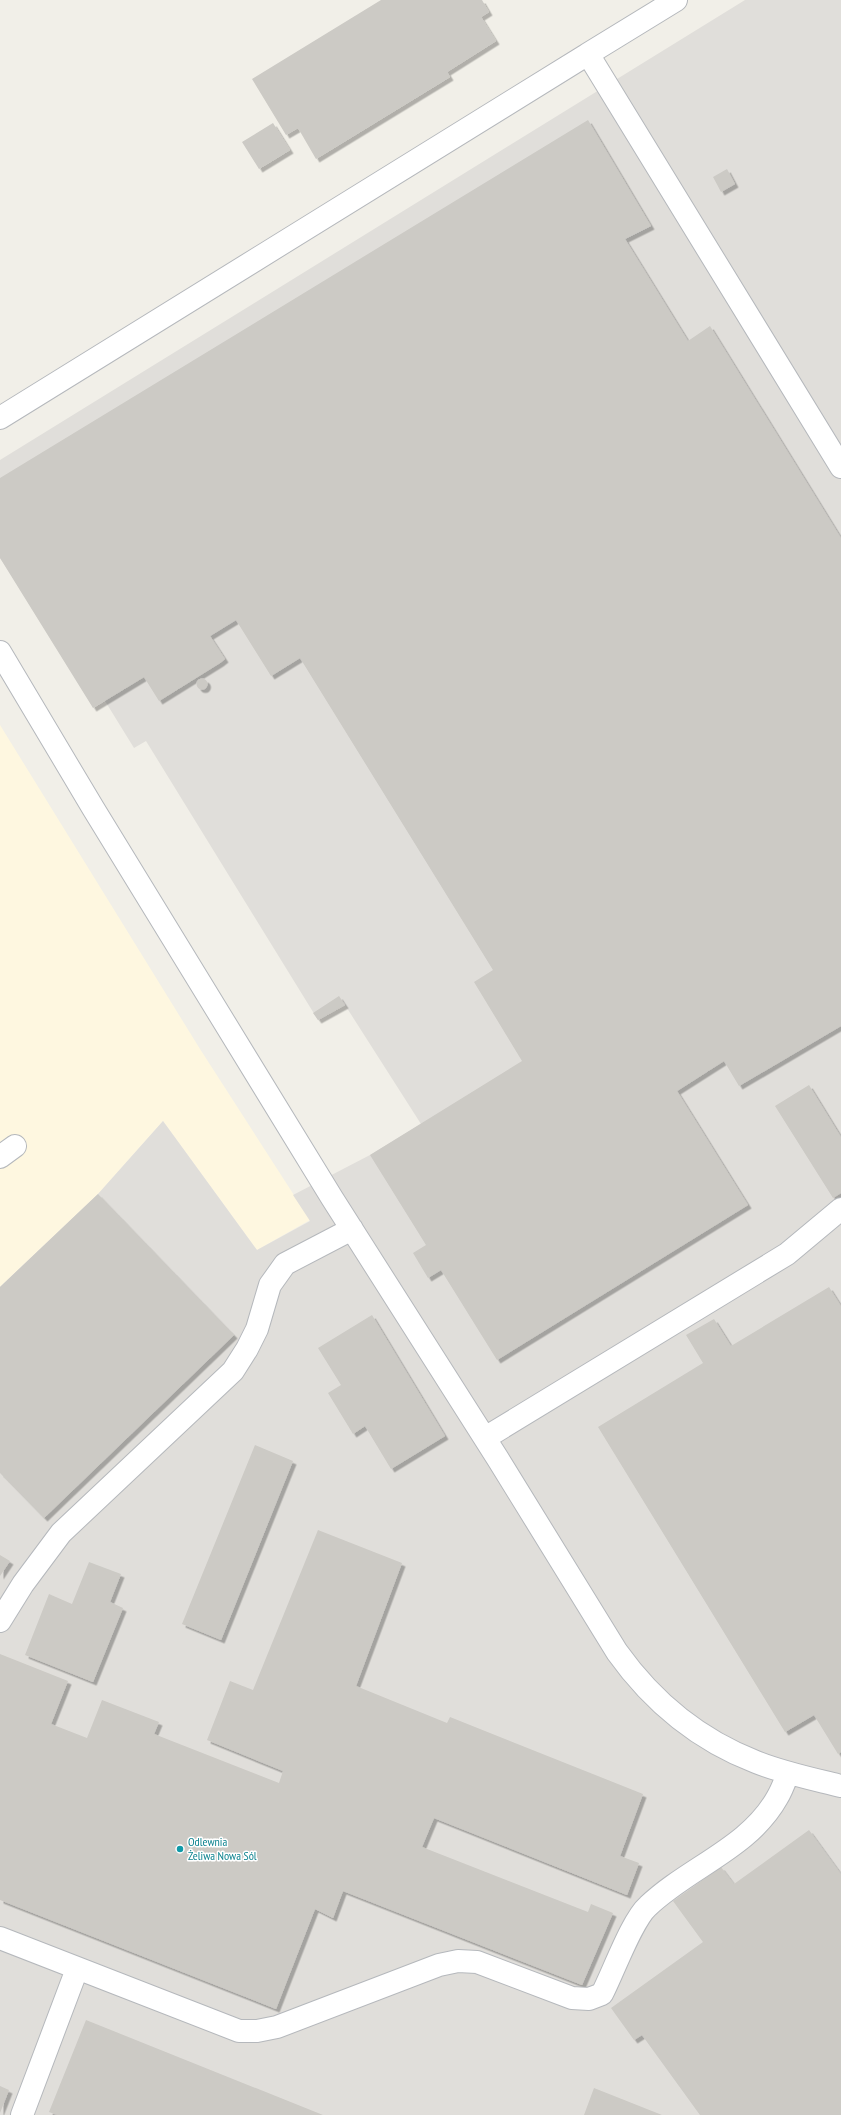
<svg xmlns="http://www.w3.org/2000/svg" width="841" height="2115" viewBox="0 0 841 2115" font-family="'PT Sans Narrow',sans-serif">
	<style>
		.commercial { fill: #fef7e0 }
		.industrial { fill: #e0deda }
		.building { fill: #cccac5; filter: url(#shadow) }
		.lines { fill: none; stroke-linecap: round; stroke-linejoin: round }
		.minor-casing { stroke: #b5b8bc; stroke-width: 24 }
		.minor { stroke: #fff; stroke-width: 22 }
		.culture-dot { fill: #0f9aa8; stroke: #fff; stroke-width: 1.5 }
		.labels { text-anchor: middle; stroke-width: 3; stroke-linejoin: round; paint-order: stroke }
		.culture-label { font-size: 12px; fill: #0d838f; stroke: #fff; text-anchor: start }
	</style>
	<defs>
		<filter id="shadow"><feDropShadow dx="3.5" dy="3.5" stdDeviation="0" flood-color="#0004"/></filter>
	</defs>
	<rect width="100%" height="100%" fill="#f1efe8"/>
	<path class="commercial" d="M0 725 200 1049 310 1220 257 1250 163 1121 98 1194 0 1287Z"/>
	<path class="industrial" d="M745 0H841V2115H0V1287L98 1194 163 1121 257 1250 310 1221 293 1195 370 1155 421 1124 345 1005 318 1020 146 741 134 748 105 701 0 558V460Z"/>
	<path class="building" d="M381 0H482L489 12 481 17 496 41 447 72 450 77 316 159 298 128 286 135 252 79Z
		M588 120 651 226 625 239 688 341 710 326 841 538V1026L739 1086 724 1061 677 1091 748 1205 497 1360 441 1270 428 1278 413 1253 426 1245 370 1155 522 1061 474 982 493 970 300 658 271 676 236 620 210 636 225 659 220 663 159 701 144 677 93 708 0 558V478Z
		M273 123 290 150 259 169 242 142Z
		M727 169 735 184 721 192 713 177Z
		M196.5 684a5.5 5.5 0 1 1 11 0a5.5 5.5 0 1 1-11 0Z
		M339 996 345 1005 318 1020 313 1013Z
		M809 1085 841 1137V1193L833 1198 775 1106Z
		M98 1194 234 1335 44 1518 0 1473V1287Z
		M829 1287 841 1306V1752L838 1754 814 1715 785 1732 598 1427 703 1363 686 1335 714 1319 731 1346Z
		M372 1315 445 1436 391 1469 365 1426 353 1434 328 1393 341 1385 318 1348Z
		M255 1445 293 1461 221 1640 182 1624Z
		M318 1530 402 1563 356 1686 447 1723 450 1717 643 1794 620 1856 639 1863 627 1895 434 1818 422 1847 588 1912 591 1904 613 1913 582 1985 343 1891 333 1918 315 1909 276 2009 0 1900V1654L68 1681 51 1724 87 1738 102 1700 159 1722 154 1734 279 1783 283 1771 207 1740 230 1681 253 1690Z
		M0 1555 10 1561 0 1576Z
		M89 1562 121 1574 110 1602 123 1608 93 1682 25 1655 49 1594 72 1604Z
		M809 1830 841 1874V2115H700L642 2035 634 2040 611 2008 703 1942 673 1901 721 1867 734 1884Z
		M86 2020 323 2115H57L49 2112Z
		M0 2086 9 2090 0 2113Z
		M594 2088 662 2115H584Z"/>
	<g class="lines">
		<defs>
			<path id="minor" d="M588 54 676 0
				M0 418 588 54 841 467
				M0 652 93 808 332 1198 498 1459 617 1652C652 1701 699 1740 756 1762 783 1773 813 1779 841 1786
				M0 1157 15 1146
				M485 1438 787 1254 841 1209
				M0 1621 23 1584 61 1533 233 1371 247 1349 257 1329 270 1285 285 1264 352 1229
				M0 1938 239 2031H257L277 2027 439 1965 458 1961 477 1962 572 1998 589 1999 602 1994C613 1973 632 1920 648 1906 689 1867 749 1848 777 1798 782 1790 785 1781 788 1773
				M22 2115 77 1969"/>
		</defs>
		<use href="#minor" class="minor-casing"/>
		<use href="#minor" class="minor"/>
	</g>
	<circle class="culture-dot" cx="180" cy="1849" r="4"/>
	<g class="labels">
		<g class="culture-label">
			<text x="188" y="1846">Odlewnia<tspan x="188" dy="14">Żeliwa Nowa Sól</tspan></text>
		</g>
	</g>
</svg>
